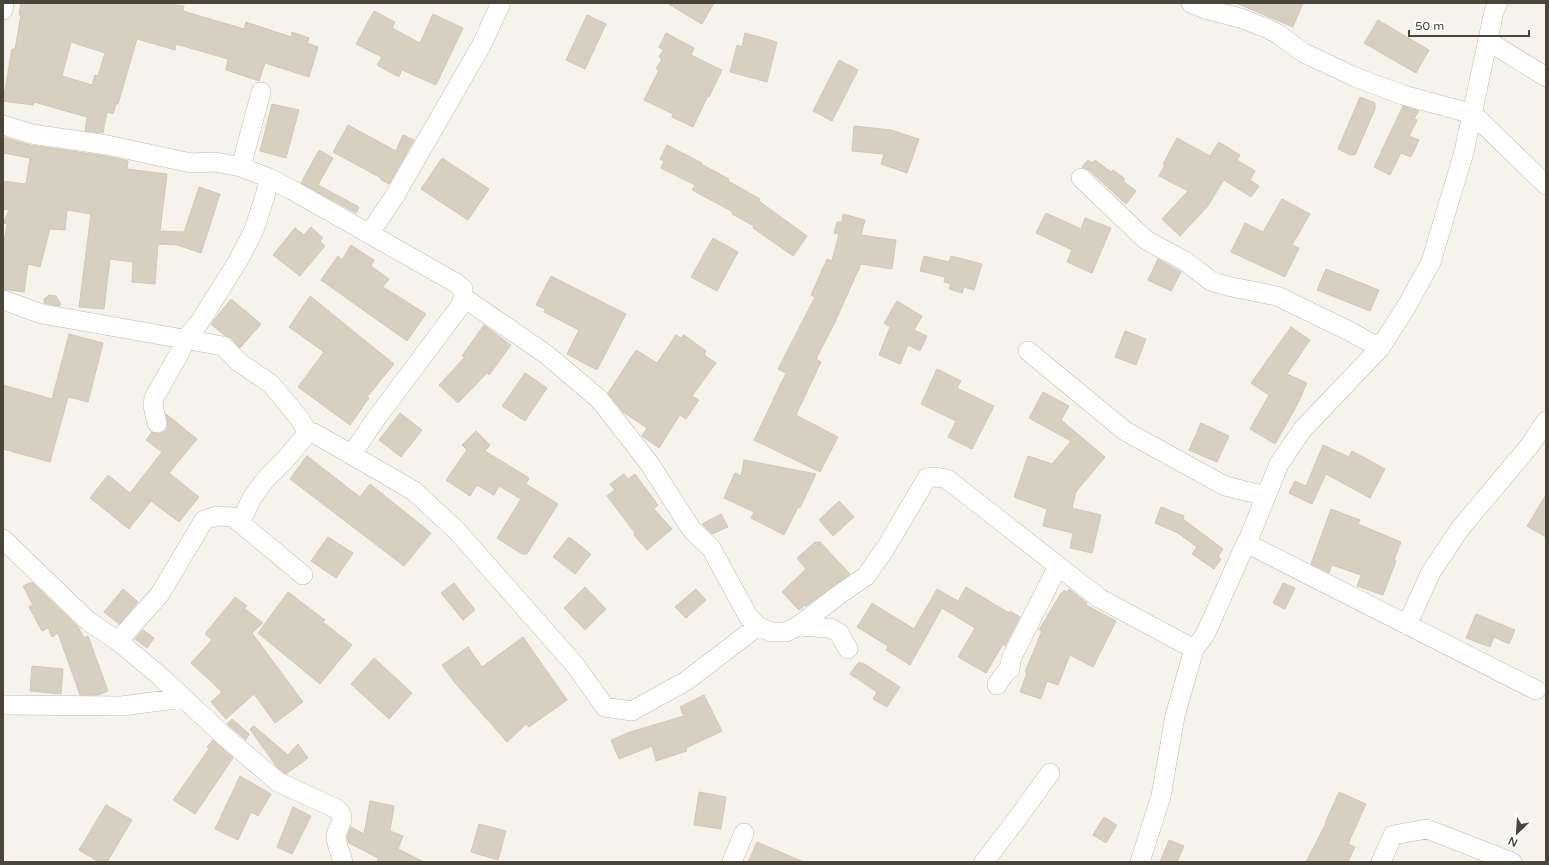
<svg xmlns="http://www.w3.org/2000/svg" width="1549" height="865" viewBox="0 0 1549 865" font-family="'Varela Round',sans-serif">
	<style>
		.building { fill: #d8cfc1; stroke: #d3c7b4; fill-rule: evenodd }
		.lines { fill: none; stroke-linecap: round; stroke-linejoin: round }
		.minor-casing { stroke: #c2bbae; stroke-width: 20 }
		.minor { stroke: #fff; stroke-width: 19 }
	</style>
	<rect width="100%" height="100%" fill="#f6f3ec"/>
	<path class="building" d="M21 3H163L184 6 183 11 244 29 246 22 291 37 292 32 309 38 307 43 318 47 309 77 265 63 259 81 226 70 228 59 176 44 175 50 137 39 118 104H116L113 114 107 112 103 133 85 131 87 117 34 102 33 105 3 101 12 49H15L21 15H19ZM71 42 105 53 98 76 95 75 92 85 62 76Z
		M667 3H714L702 24Z
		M1236 3H1303L1293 27Z
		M374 11 395 22 392 28 420 43 433 14 463 28 436 85 402 70 399 77 377 65 382 57 356 44Z
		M587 15 606 24 585 69 566 60Z
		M1378 20 1429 50 1416 73 1364 43Z
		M666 33 694 48 691 55 722 70 709 97 708 96 693 127 672 117 673 114 644 100 659 70 656 69 662 59 659 57 663 50 659 47Z
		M745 33 777 42 767 82 730 72 737 45 742 47Z
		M839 60 858 70 832 121 813 111Z
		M1360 97 1375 103V109L1355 155H1350L1338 149Z
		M272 104 299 110 286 158 260 151Z
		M1403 106 1419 111 1414 119 1417 120 1409 136 1419 140 1411 157 1401 153 1390 175 1374 167Z
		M348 125 396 151 403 135 414 140 389 184 380 179 381 178 333 152Z
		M854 126 891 130 919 139 907 173 881 164 884 154 852 151Z
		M3 137 30 145 105 156 128 161 127 169 167 174 160 231 184 232 199 187 220 194 201 253 177 245 158 244 155 284 132 282 133 262 110 259 104 309 79 307 91 214 67 210 65 230 50 229 40 267 28 264 24 292 3 289V249L7 224 3 223 9 210 3 209V181L26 184 30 158 3 153Z
		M1177 138 1210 156 1219 142 1240 155 1237 160 1255 171 1250 180 1259 186 1251 197 1224 180 1207 207 1180 236 1162 219 1188 191 1159 176 1165 165 1163 164Z
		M667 145 702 163 701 164 729 179 728 181 760 199 759 201 807 236 793 256 753 228 754 226 732 214 733 212 692 190 695 185 661 168 664 161 660 159Z
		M319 150 333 158 318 185 359 207 356 213 301 183Z
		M442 158 489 189 468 220 421 189Z
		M1088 160 1092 163 1095 160 1111 172 1113 170 1125 179 1123 181 1136 191 1126 204 1089 170 1082 167Z
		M1282 199 1310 214 1292 245 1299 248 1285 277 1231 252 1245 223 1263 232Z
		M1046 213 1081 229 1085 218 1111 228 1092 273 1067 262 1072 250 1036 233Z
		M843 214 865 220 861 235 896 240 892 269 861 264 835 322 816 359 821 362 796 415 838 437 820 472 754 440 786 373 778 369 815 297 811 295 827 259 832 261 839 234 834 233 837 222H842Z
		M311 227 323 238 320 241 325 246 300 276 273 255 295 228 304 235Z
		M713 238 738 252 717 291 691 277Z
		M351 245 374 260 371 266 389 279 383 287 426 314 407 341 321 280 338 256 342 260Z
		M924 256 949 262 951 256 982 264 974 290 964 287 962 293 949 289 951 284 944 282 945 277 920 271Z
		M1158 259 1181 272 1171 291 1148 280Z
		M1326 269 1379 290 1370 311 1317 290Z
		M551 276 626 314 597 370 567 354 579 330 544 312 545 309 536 305Z
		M49 295 56 296 61 304 59 306 44 303V299Z
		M310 296 394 364 367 397 369 398 350 425 298 387 324 352 289 327Z
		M231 299 261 324 240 348 231 338 224 335 211 324Z
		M897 301 922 316 914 330 927 336 920 351 908 345 900 364 879 355 890 327 884 323Z
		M484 325 511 345 489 375 487 373 458 403 439 385 465 357 462 356Z
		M1291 327 1310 340 1287 374 1307 383 1297 405 1275 444 1250 429 1269 395 1251 383Z
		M1125 331 1146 339 1136 365 1115 357Z
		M69 334 103 343 88 402 68 397 50 462 3 449V385L52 399Z
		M676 335 681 338 684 335 706 351 704 355 716 363 692 396 699 400 686 419 680 415 659 448 642 436 647 428 623 412 608 393 636 350 657 363Z
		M937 369 961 381 957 388 994 406 972 449 948 437 956 421 921 404Z
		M525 373 547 388 525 421 502 406Z
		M1043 392 1069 406 1061 420 1105 457 1076 492 1072 508 1101 515 1092 553 1070 548 1073 533 1043 526 1047 509 1014 497 1028 456 1052 464 1071 441 1029 418Z
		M400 413 422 430 401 457 379 440Z
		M166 414 197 439 169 473 199 497 179 522 151 501 129 529 90 498 108 475 130 493 162 452 146 440 152 432 159 434 165 431 168 426Z
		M1201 423 1229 436 1217 462 1189 450Z
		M476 431 490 445 485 451 529 478 526 484 558 504 527 554H522L497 538 521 499 499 486 494 495 477 485 470 496 446 480 467 450 462 445Z
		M1323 445 1349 457 1352 451 1385 469 1370 498 1326 474 1312 504 1289 493 1295 481 1306 486Z
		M307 456 360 497 370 484 431 533 404 566 290 479Z
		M744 460 816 474 800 508 798 507 784 535 751 518 754 512 724 498 735 473 741 476Z
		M624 474 628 479 635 474 658 505 654 509 672 529 647 550 634 535 635 533 607 496 615 490 610 484Z
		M1546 495V537L1527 526Z
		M839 501 854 517 833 536 819 520Z
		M1161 507 1184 516 1183 519 1223 549 1218 557 1221 559 1214 569 1192 554 1197 547 1178 533 1155 523Z
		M1331 509 1360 520 1358 524 1401 542 1394 560 1396 561 1383 595 1357 586 1361 575 1332 565 1329 573 1311 564Z
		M721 514 728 527 712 534 702 524Z
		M328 537 353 553 336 578 311 561Z
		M569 537 591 554 575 574 553 557Z
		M815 542H820L850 574 806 606 805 605 799 610 782 592 806 569 797 558Z
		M32 582 78 627 84 638 88 636 108 691 98 695H80L58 633 52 637 48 628 42 631 29 607 33 605 23 586Z
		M454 583 475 610 463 620 441 593Z
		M1283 583 1295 588 1285 609 1273 603Z
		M585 587 606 609 585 630 564 608Z
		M966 587 1009 613 1010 611 1020 617 1005 646 1003 644 986 673 958 657 975 628 942 608 910 665 886 650 888 646 857 627 872 603 914 629 937 589 958 601Z
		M123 589 138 602 119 624 104 612Z
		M696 589 706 600 686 618 675 607Z
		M1069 589 1087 603 1086 605 1116 621 1093 667 1070 655 1058 685 1047 681 1041 699 1020 692 1027 673 1025 672 1042 631 1039 630 1061 593H1063L1064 590 1067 592Z
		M288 592 325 620 323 622 352 645 320 684 258 633Z
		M235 597 247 606 244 608 263 623 252 633 303 702 275 723 254 694 226 719 211 702 222 692 191 663 212 640 205 634Z
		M1476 614 1515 630 1509 644 1494 637 1490 647 1466 638Z
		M143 630 154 638 147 648 135 639Z
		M523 637 567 700 529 727 526 724 507 742 455 683 442 665 468 647 482 667Z
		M374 658 412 693 389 719 351 684Z
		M858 663H863L900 687 887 707 873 699 877 692 850 674Z
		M32 666 63 669 61 694 30 691Z
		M704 695 722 731 686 748 687 751 656 761 652 746 619 759 611 740 630 732 684 716 680 707Z
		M232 719 249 734 246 740 227 724Z
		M254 726 288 755 298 744 308 758 286 774 284 773 276 766 250 729Z
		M213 740 233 758 195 814 173 800 209 749 207 747Z
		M240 776 271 794 258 816 251 812 238 840 215 829Z
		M699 792 726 797 721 829 694 825Z
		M1339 792 1366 804 1348 844 1355 847 1348 862H1306L1326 823H1325Z
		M370 801 394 806 390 831 403 836 398 849 424 862H377L378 858 349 843 347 837 351 827 364 834Z
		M106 805 132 820 107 862H99L79 850Z
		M293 807 311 816 292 854 277 847Z
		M1104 817 1117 825 1106 843 1093 835Z
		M479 824 506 831 498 860 471 852Z
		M1169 840 1184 846 1177 862H1160Z
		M757 842 804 862H748Z"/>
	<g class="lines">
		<defs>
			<path id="minor" d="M1191 3 1205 9 1240 18 1266 28 1278 34 1304 53 1355 77 1403 95 1473 114 1546 185
				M3 10 4 3
				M1488 41 1546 77
				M3 125 32 134 107 145 191 163 215 162 241 167 269 178 292 190 456 283 463 289V297L461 305 375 420 352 454
				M241 167 261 92
				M1081 178 1146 240 1185 261 1211 281 1227 286 1277 296 1349 331 1380 348
				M369 234 394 197 481 46 501 3
				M463 297 547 355 599 399 649 463 692 530 711 548 748 616 758 626 771 632H786L798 626 840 594 866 576 885 549 927 478 936 477 947 479 1099 598 1194 649
				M3 300 42 314 223 346 240 363 271 384 299 418 308 433
				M1028 351 1125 431 1225 486 1266 496
				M157 423 153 405 154 398 180 352 185 339 199 323 238 261 254 230 265 196 269 178
				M240 523 252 498 265 480 284 461 306 435 308 433H314L414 491 457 531 575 665 605 707 632 711 686 681 758 626
				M3 539 88 621 118 641 161 677 224 736 278 782 337 809C349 820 335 827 336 839 338 847 341 855 343 862
				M1246 543 1536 690
				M1407 625 1431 572 1459 530 1531 444 1546 421
				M798 626 830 628 839 633 848 649
				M118 641 160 594 204 520 217 516 233 517 303 575
				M997 685 1005 673 1010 669 1011 659 1058 566
				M3 705 122 706 183 698
				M732 862 744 833
				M984 862 1020 815 1050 773
				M1140 862 1161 796 1175 716 1194 649 1205 635 1246 543H1247L1279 464 1302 430 1380 348 1405 309 1431 262 1464 152 1494 11 1498 3
				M1381 862 1393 835 1427 829 1512 862"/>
		</defs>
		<use href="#minor" class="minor-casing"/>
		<use href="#minor" class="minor"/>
	</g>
	<rect width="1549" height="865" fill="none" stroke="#4b4439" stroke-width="8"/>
	<g transform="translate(1517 833) rotate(205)" stroke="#ffffff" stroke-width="3" paint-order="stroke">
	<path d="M0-3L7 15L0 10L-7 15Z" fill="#4b4439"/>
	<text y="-6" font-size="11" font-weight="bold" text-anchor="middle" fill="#4b4439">N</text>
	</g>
	<path d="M1409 30v6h120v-6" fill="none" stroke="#4b4439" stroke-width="2"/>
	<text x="1415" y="30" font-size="12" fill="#4b4439" stroke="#ffffff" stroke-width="3" paint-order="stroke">50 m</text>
</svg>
